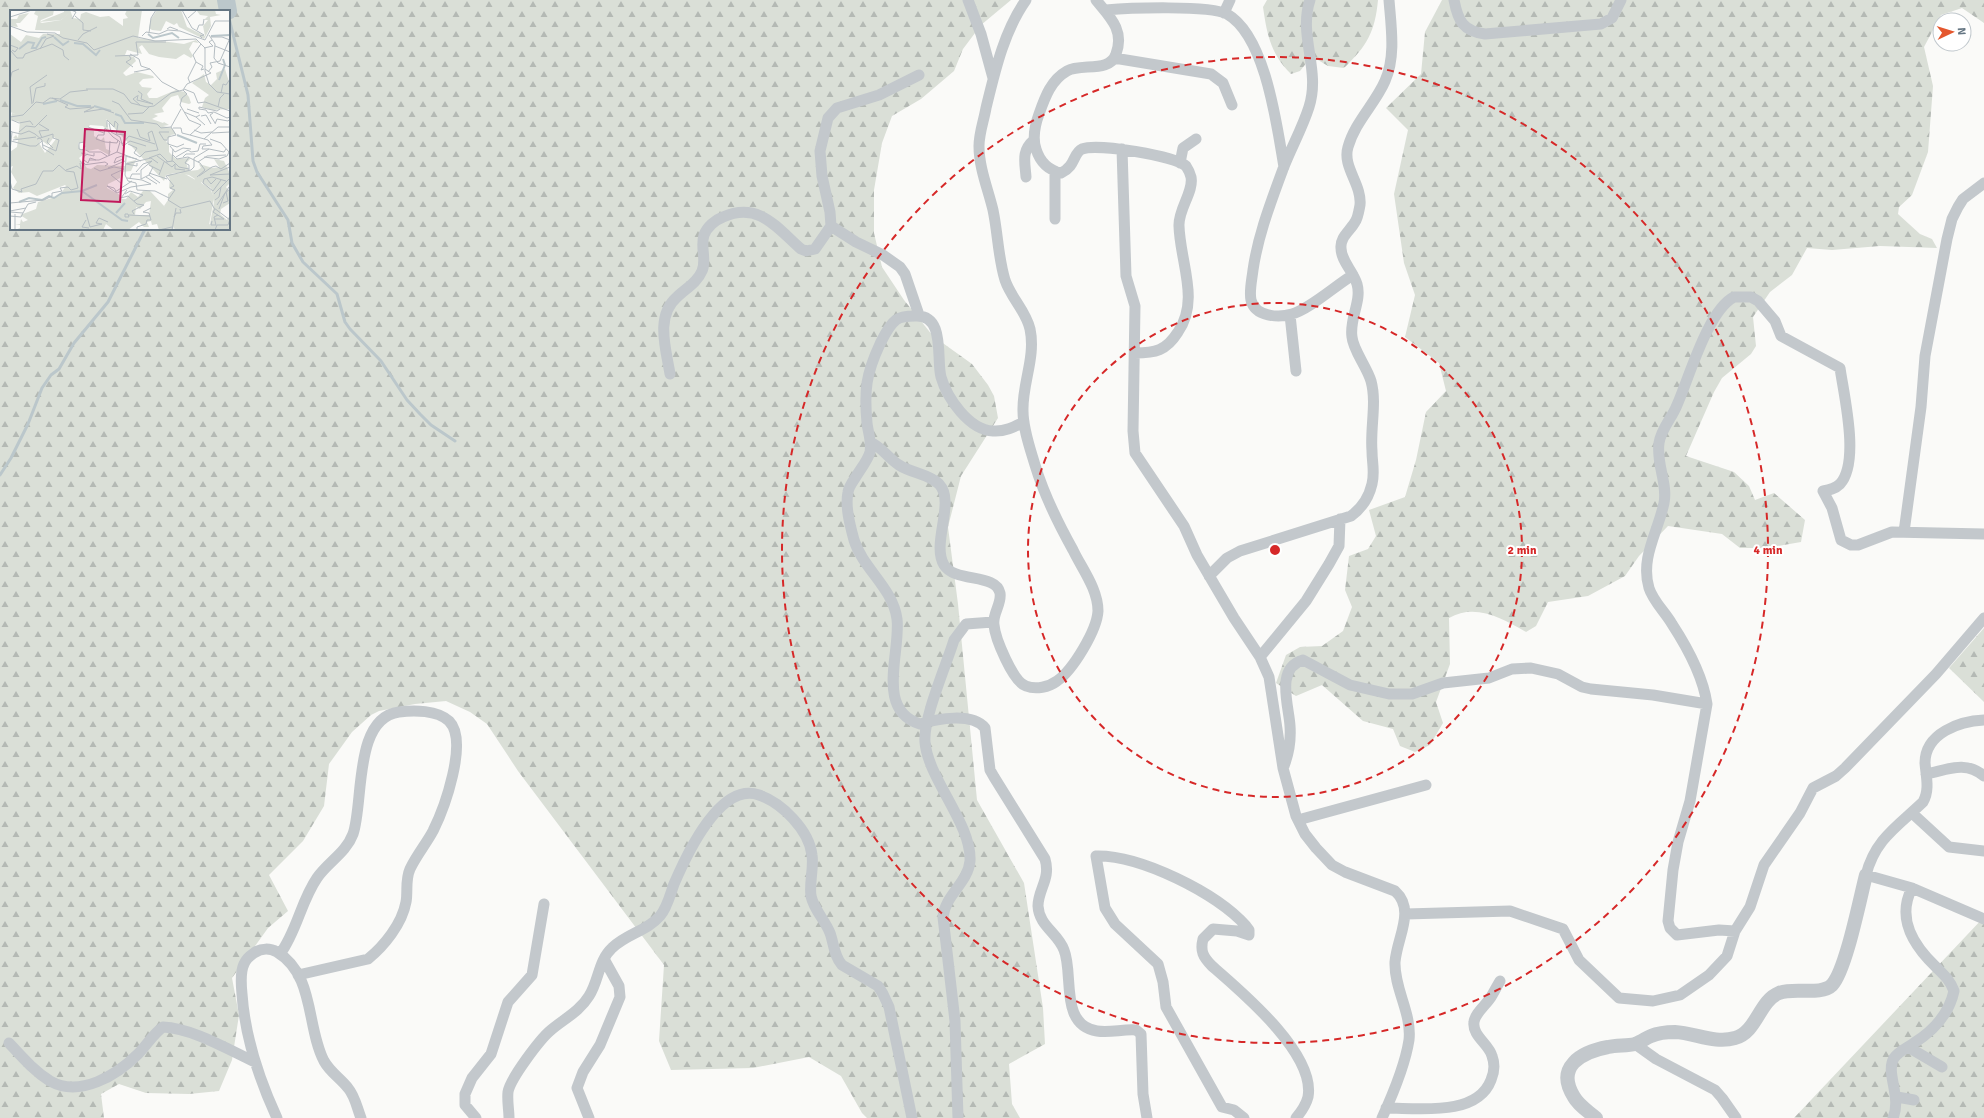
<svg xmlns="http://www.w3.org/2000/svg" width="1984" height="1118" viewBox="0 0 1984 1118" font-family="Signika,sans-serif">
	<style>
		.forest { fill: url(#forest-firs); fill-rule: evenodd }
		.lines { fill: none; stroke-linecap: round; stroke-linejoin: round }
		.stream { stroke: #bbc7cb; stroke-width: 3 }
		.river { stroke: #bbc7cb; stroke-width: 18 }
		.minor { stroke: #c3c8cc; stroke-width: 11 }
		.tertiary { stroke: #c3c8cc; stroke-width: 14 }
		.ring { fill: none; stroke: #d62828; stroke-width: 2; stroke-dasharray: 7 5 }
		.inset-river { fill: none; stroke: #bbc7cb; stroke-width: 2 }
		.inset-road { fill: none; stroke: #b5bdc2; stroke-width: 1 }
		.view { fill: #c2185b; fill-opacity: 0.15; stroke: #c2185b; stroke-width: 2 }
		.inset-edge { fill: none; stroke: #657683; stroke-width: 2 }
		.centre { fill: #d62828; stroke: #fff; stroke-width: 2 }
		.ring-label { font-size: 12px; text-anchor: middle; font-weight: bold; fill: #d62828; stroke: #fff; stroke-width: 4; stroke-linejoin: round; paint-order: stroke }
	</style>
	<defs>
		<pattern id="forest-firs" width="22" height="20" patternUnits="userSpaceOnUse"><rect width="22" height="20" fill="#dadfd7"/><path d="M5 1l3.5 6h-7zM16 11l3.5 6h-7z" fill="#b4b9b4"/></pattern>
	</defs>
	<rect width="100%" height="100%" fill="#fafaf8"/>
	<path class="forest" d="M0 0H1011L981 25 963 49 954 71 921 99 892 116 882 143 874 190V233L882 267 904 300 933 336 972 364 988 385 994 396 998 418 961 476 948 527 958 604 977 800 1024 883 1043 1008 1045 1044 1009 1064 1012 1104 1020 1118H867L862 1113 841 1076 809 1057 753 1068 671 1070 659 1041 664 965 518 771 487 724 470 712 446 701 415 704 379 711 371 715 352 732 329 764 324 806 303 841 269 875 288 911 268 928 232 978 239 1015 232 1060 219 1091 189 1094 146 1093 119 1084 101 1094 104 1118H0ZM11 11H229V229H11Z
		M1267 0H1378C1375 32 1367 46 1344 68L1328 66 1318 60 1308 61 1300 71 1291 74C1271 54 1267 35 1263 7Z
		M1442 0H1984V23L1962 8 1941 15 1924 47 1933 86 1928 152 1912 195 1899 207 1898 214 1920 234 1932 239 1937 248 1880 246 1832 250 1807 248 1792 275 1770 292 1753 317 1756 346 1751 354 1722 378 1714 392 1686 456 1734 472 1749 486 1755 500 1774 493 1805 520 1801 542 1766 548H1740L1722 534 1668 526 1639 556 1625 576 1588 596 1548 602 1536 626 1526 632C1502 618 1475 603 1449 618L1450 664 1436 702 1443 723 1430 745 1415 752 1400 746 1393 729 1363 721 1322 685 1296 696 1276 683 1286 655 1300 647 1322 646 1343 631 1352 607 1345 590 1349 556 1368 549 1376 536 1369 510 1405 497 1416 460 1426 412 1446 391 1439 363 1405 337 1415 295 1404 263 1394 194 1408 130 1386 108 1421 74 1425 32Z
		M1984 628V702L1949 668Z
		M1984 917V1118H1794Z"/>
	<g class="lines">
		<path class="stream" d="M229 18 248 95 253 161 257 172 288 220 292 243 303 262 337 294 345 322 350 329 381 361 407 400 420 414 431 425 455 441
			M0 475 11 458 28 424 42 388 51 375 59 369 74 343 108 302 145 229"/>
		<path class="river" d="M226 0 228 11"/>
		<path class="minor" d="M968 0 981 34 993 78
			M1096 0C1109 16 1125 30 1116 54 1110 73 1081 63 1067 71 1051 80 1045 97 1039 114 1035 125 1032 137 1036 149 1040 162 1048 170 1061 173 1076 166 1073 153 1082 149 1098 143 1174 156 1186 166 1188 169 1190 173 1191 177 1194 192 1178 209 1179 226 1180 262 1200 300 1178 332 1166 351 1155 353 1135 353
			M1310 0C1298 36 1321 70 1309 107 1302 129 1291 148 1283 169 1271 202 1258 235 1253 270 1252 279 1249 291 1251 300 1255 317 1279 318 1292 314 1310 309 1336 285 1353 275
			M1454 0C1458 21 1463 31 1485 34L1601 24 1612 18 1621 0
			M1106 10C1128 8 1210 5 1227 14 1266 36 1277 127 1284 167
			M1224 13 1230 0
			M1114 58 1211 74 1223 83 1232 105
			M1122 149 1126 276 1135 306 1133 431 1135 453 1184 526 1197 555 1234 618 1260 657 1269 677 1283 768 1296 816 1305 834 1316 848 1332 865 1345 872 1395 891C1416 910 1397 937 1395 962 1394 989 1412 1013 1409 1040 1405 1066 1393 1094 1382 1118
			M1180 163 1183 148 1196 139
			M1055 171V219
			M1026 177C1025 162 1021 151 1034 140
			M831 226 856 242 883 255 900 267 905 274 919 315
			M1290 315 1296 371
			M670 374C666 349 655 316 677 297 685 289 697 283 702 271 707 260 700 247 704 235 707 227 715 220 723 217 759 201 777 228 801 249L806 251 815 249 831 226 830 212 822 176 820 151 828 118 837 108 879 95 919 75
			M1024 422C1014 427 1004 432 993 431 969 430 947 398 941 377 936 359 946 314 915 316 909 316 901 316 896 320 889 325 884 336 880 344 866 374 864 390 867 423 868 432 872 443 870 452 868 460 861 468 857 475 854 480 849 486 848 492 845 507 850 525 854 540 863 569 893 588 897 619 901 652 875 710 920 724 937 719 972 712 985 728L990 770 994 777 1045 859C1051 879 1038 889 1038 906 1039 926 1058 933 1064 950 1074 974 1059 1025 1097 1031 1110 1033 1123 1029 1136 1030L1141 1034 1143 1094 1147 1118
			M870 442C882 447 888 458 899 465 911 473 929 474 939 484 956 502 931 543 944 565 955 583 996 573 1000 593 1002 604 992 614 994 625 995 638 1013 682 1026 686 1036 690 1049 687 1057 681 1073 670 1097 630 1098 611 1098 589 1082 569 1073 550 1058 523 1044 495 1035 465 1030 448 1023 429 1023 411 1022 384 1036 357 1030 329 1026 311 1011 298 1005 280 998 257 998 234 993 210 988 189 979 168 979 146 979 133 984 120 986 108 995 71 1004 31 1026 0
			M1904 532 1921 407 1925 356 1947 239 1952 219 1958 207 1963 199 1984 183
			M1209 576 1227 558 1240 551 1351 516C1362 508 1369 497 1372 484 1375 472 1372 463 1372 451 1370 428 1377 403 1371 381 1367 367 1353 350 1352 337 1349 319 1362 301 1357 284 1353 271 1341 261 1341 248 1340 237 1350 231 1355 222 1358 218 1359 210 1360 205 1362 184 1342 167 1348 147 1355 122 1375 104 1385 81 1396 57 1391 26 1389 0
			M1260 657 1306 601 1329 564 1339 546 1340 519
			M1984 720C1960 721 1925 733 1925 763 1926 776 1930 790 1923 802 1898 826 1875 839 1866 875L1912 888 1984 919
			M1284 766C1289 753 1291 740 1290 726 1289 706 1275 668 1303 660L1350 685 1389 694H1412L1443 683 1489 678 1512 669 1531 668 1558 674 1582 687 1591 689 1653 695 1707 704
			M1926 774C1947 770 1965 760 1984 776
			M1912 813 1949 847 1984 851
			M1298 820 1426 785
			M1406 914 1510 911 1563 929 1579 960 1619 998 1653 1001 1680 995 1709 975 1727 956 1735 931 1750 907 1764 865 1800 813 1813 788 1836 776 1845 768 1936 674 1984 618
			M1735 931 1719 930 1677 935 1670 928 1668 921 1673 870 1678 842 1690 801 1707 704C1703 676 1687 647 1672 624 1665 612 1653 601 1649 588 1640 558 1658 532 1664 503 1668 484 1656 464 1659 443 1661 429 1672 418 1677 405 1689 378 1708 310 1734 297H1751L1758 301 1775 321 1781 336 1840 368C1844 396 1860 462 1840 484 1835 489 1829 490 1823 491L1832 508 1841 540 1851 545H1858L1892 532 1984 534
			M280 954C297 931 301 901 317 878 328 862 346 853 353 834 364 803 353 718 399 712 414 710 437 710 449 721 469 741 444 809 433 831 426 844 416 856 410 869 405 880 408 892 406 902 402 924 384 946 368 959L298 975
			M9 1043C22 1057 34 1071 50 1081 80 1098 117 1075 138 1054 147 1045 153 1034 163 1027 192 1028 229 1050 255 1062
			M1635 1044 1656 1059 1715 1090 1722 1098 1736 1118
			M1908 1047 1942 1067
			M1897 1097 1914 1100
			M1386 1108C1418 1108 1477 1117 1491 1080 1494 1073 1495 1064 1492 1056 1489 1044 1472 1036 1474 1022 1475 1013 1486 1005 1491 997 1494 992 1497 986 1500 981
			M277 1118C259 1079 245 1037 242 994 241 984 240 972 244 964 246 959 251 955 254 953 261 948 270 948 277 952 315 975 306 1026 324 1061 330 1072 340 1078 348 1088 355 1096 357 1108 361 1118
			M476 1118 465 1105V1094L472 1078 491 1054 508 1002 532 975 544 904
			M509 1118C509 1110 507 1101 508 1092 510 1079 540 1039 551 1030 564 1019 580 1011 589 996 599 981 598 961 612 948 626 934 647 931 660 916 667 908 670 895 674 884 686 856 720 781 759 795 782 803 809 830 812 855 814 868 809 883 811 896 814 910 825 920 830 933 834 944 834 956 842 965L878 986 883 994 889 1007 912 1118
			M589 1118 577 1088 583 1072 600 1045 620 997 619 986 604 959
			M958 1118 955 1021 943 917C945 895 968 883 970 861 972 824 928 779 925 742 923 718 946 666 954 640L966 624 993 622
			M1244 1118 1234 1110 1222 1107 1166 1007 1163 982 1158 964 1115 924 1105 908 1096 856C1140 855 1217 893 1246 926L1249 930V935L1237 931 1213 929 1203 939C1200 951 1203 957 1212 966 1242 992 1316 1054 1308 1097 1306 1105 1301 1112 1296 1118
			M1893 1118C1902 1097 1885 1072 1894 1058 1899 1051 1907 1048 1914 1043 1933 1031 1949 1014 1954 991 1950 980 1944 975 1936 967 1914 946 1896 919 1912 888"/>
		<path class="tertiary" d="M1596 1118C1588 1111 1579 1106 1574 1097 1555 1067 1581 1052 1608 1047 1617 1045 1627 1046 1635 1044 1641 1042 1646 1038 1651 1036 1658 1033 1668 1032 1675 1032 1695 1033 1715 1044 1735 1038 1757 1032 1759 1001 1779 993 1793 987 1821 996 1832 985 1846 970 1860 898 1866 875"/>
	</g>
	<g class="ring">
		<circle cx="1275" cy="550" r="247"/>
		<circle cx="1275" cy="550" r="493"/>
	</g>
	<g transform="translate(10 10)">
		<rect width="220" height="220" fill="#fafaf8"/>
		<path d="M54 2 60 3 51 10 29 12ZM161 164H175L200 178 204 188 199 215 188 220H165L154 196 166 178 157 165Z" fill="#dadfd7"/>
		<path d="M26 0H44L43 5 31 10 30 12 32 13 51 10 59 3H54V0H60L63 8 70 9 71 4 76 2 90 7 99 6 113 16V9L118 8 115 4 117 0H132L128 28 174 34 186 30 189 33 183 32 179 39 183 46 181 48 174 44 166 49 149 47 139 44 132 35 129 37 132 44 117 40 115 45 124 47 126 51 113 63 116 66 127 62 143 66 144 68 133 69 129 73 132 77 142 78 137 84 139 88H147L166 80 175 82 179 87 181 93 179 94 171 92 168 85 161 87 152 98 154 102 144 104 148 106 142 109 153 113 154 112 159 115 153 116 162 118 166 124 161 125 156 132 159 133V142L166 149 181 148 176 153 179 161 188 160 191 158 189 154 203 158 209 157 204 149 214 151 220 164V173L216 177 220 183V193L211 199 210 204 217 210 220 205V220H182L185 213H188L187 219 200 214 204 192 201 178 191 172 192 177 181 183 185 169 179 165 165 163 156 165 154 171 96 109 99 122 93 116 80 115 76 120 84 121V126L91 130 94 127 96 139 101 141 99 145 88 139 78 141 74 138V133H68L70 139 76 142 69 148 77 158 81 159 87 155 115 156 117 152 126 150 121 161 111 162 110 168 98 174 97 178 110 185V189H116L121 182 128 187 133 181H140L155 197 165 193 169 201 163 202H167L163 220H149L147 214 142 215 141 211 137 212 139 217H134L129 212 118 220H104L96 214 93 220H5L10 218V215H5L10 214 11 209 13 212 18 210 10 205 26 199 28 192 49 186 56 176 55 175 27 186 19 182 9 183 3 178 7 172 1 162 3 156 0 157V142L7 137 8 130 3 128 6 125 8 128 10 112 2 110 0 113 2 103 6 104 0 102V24L11 32 16 25 29 28 33 24H50V21L25 20 28 6 24 4ZM44 127 46 129 35 143 29 133 31 130 38 135ZM141 191 139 205H125L126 197 130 199 136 192ZM147 0H171L177 17 195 26 193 16 198 10H194L198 6 190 5 187 1 205 0 206 4 211 5 200 7 201 16 194 29 169 17 167 13 164 15 156 11 151 21 142 20 139 18 141 9ZM19 3 10 13H6L8 17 0 16V9H7L9 5ZM215 59 220 75V99L202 100 192 97 195 88 199 85 182 73 194 64 196 72 201 75 207 69 206 63ZM160 168H173L179 172 175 180H171L172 171H169L167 181 158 192V184L163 180 159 178Z" fill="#dadfd7" fill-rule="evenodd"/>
		<path class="inset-river" d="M138 24 143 28 162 23 169 28M201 26 220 25M44 27 53 35 59 31M64 33 73 34 86 45 90 40M9 39 18 32 24 33 22 38H26L32 28 36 27M209 70 215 55 213 49M50 90 67 96H81M33 94 47 91M84 96 101 101M105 104 111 106 115 113H134M167 125 187 133M72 181 112 210 118 211M72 181 87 175M9 192 19 188 32 190 39 186 44 188 52 183 72 181M106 203 115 193"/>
		<path class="inset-road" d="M61 0 66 2 62 9M172 0 182 18 194 25 190 26 192 28M65 6 73 13V20L81 21M0 7 22 0M178 8 187 0M0 16 17 22 45 23 53 28 77 33 84 40 123 26 145 31 186 29 195 38V61L199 74 207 82 220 84M157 19 160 17 168 20M187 20 189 15H193L194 9M139 23 141 8 146 0M199 25 205 34 204 48 208 53 220 57M132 26 136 22 149 24 158 20 170 21 195 30 205 11H220M201 27H212L220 30M68 30 73 24 87 17M0 35 8 38 5 42 2 40M205 36 220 42M194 38 203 36 199 32 202 30M30 39 36 29 44 26 37 24M1 41 7 48H13L15 44 42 34 53 40 54 46 59 50M120 44 129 49 131 56 140 59 152 72 169 81M119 45 121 49 116 52 123 57M105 46 128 45 126 32H156M186 52 193 56 191 60 194 59M195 59 201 63 177 74 173 80 177 84 172 88 170 95 179 110 191 115 180 125 198 130 202 135 193 136 192 139H199L184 148V157L181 160 156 166 164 176 160 178 165 180 158 190 171 198 200 191 204 198 220 210M124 62 140 59M198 62 202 57 200 53 210 51 220 28M0 70 2 62 9 59M180 73 178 68 186 52 183 45 191 34M76 79H103L114 84 121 93 137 97 144 96 161 83 173 80M174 79 184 83 188 93 195 92 220 101M211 83 213 74 216 75 220 69M128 85 127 90 143 94 131 89 132 84 128 81M127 86 123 89 130 95M42 88 58 95 55 97 60 99 84 97 74 102 93 99 104 103M102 91 109 94 121 110 147 114 151 118 161 117 166 125 158 127V134M23 93 26 78 35 76V73M22 94 20 77 37 65M189 97V99L196 100 198 103 204 102 217 108 220 107M189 97 207 101 210 99M208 97 210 88 214 84M177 99 189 103M174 102 186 107 190 105M203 103 200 105 205 113M118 104 133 103 139 97M191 106 196 105 201 114M0 107 13 105 26 92 33 93 40 88 50 89 60 82 78 80M186 107 195 115M2 110 9 113 20 111 23 115M99 113 101 122 110 127 112 134M29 114 39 120 29 121 32 128M205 114 207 109 218 111 220 109M78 117 94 123M97 117V110L104 117 105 111 108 114 106 125M161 117 171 99M163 118H171L172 123 180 125M127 119 130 127 140 131 138 123 142 121 148 140M0 120 2 122 0 141M184 120 191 123 202 122M2 122 11 124 19 121 25 124 32 130 33 138 44 145M9 122 16 116 25 117 37 105M202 123 220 122M107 124 115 125V130M39 128 37 132 43 138M27 129 43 124V128L49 130 46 141 33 135M194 129 208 117H220M3 130 26 127M157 130H154L149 122H159M1 131 20 136H26L32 131M112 134 119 126 145 134M112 134 113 136 120 131 136 136M118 134 127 138 124 143 130 147 135 142 148 140M158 134 167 137 174 134M160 136 165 142 173 138 181 139M199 139 214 142 216 139M72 140 75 137 74 132 69 133V139L73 140H76L79 142H91L97 146M107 142 131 151M71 143 84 146V143M162 144 167 149 178 147 190 153 195 160 187 167M99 146 100 131M112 146 113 149 104 153 106 148ZM115 146 127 149M147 146 162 157 165 154V159L175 160M116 147 115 165 118 171 126 173 127 180 145 181 159 188M166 147 178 140 181 142 188 141 190 134H196M173 147 176 144H185M179 147 175 153 179 155V160M194 147 209 149 217 146 219 142 211 133 200 129M139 148 150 144 158 152M74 150 78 153 80 148 86 150M79 150H89L107 142 110 132 109 131 103 127 95 118 94 125H88L86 129 95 132 107 133 108 130M70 151 73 155 95 152 98 154 95 156M162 151 163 139M156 152 163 151 169 157 179 159M188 152 197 146 216 145M75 154 73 152 74 146 78 144M116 154 141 148 148 153M116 154 127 156V153M139 155 151 161M220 157 200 165 220 164M84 158 90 161 104 157 114 159M98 158 115 151M56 160 67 156 71 159 70 153M126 162 133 154 142 151M139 163 157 169M139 165 150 173M149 165 154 152M189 166 202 157 206 156 211 159 220 153M136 167 147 174M120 168 122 164H130M131 169V160L142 151M131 169 139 165 143 157M197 169 201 174 206 169M0 171 2 179 12 182 11 179 26 174 33 161H43L49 155 56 161 64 162 68 178 61 180 58 177 50 178 52 181 42 183V186L34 190 0 193M112 174 101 165 114 159M117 180 111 188 118 186 127 194 134 195 122 201 124 204M106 181 104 178 97 176 107 183 121 177 141 174 132 170 117 168M203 181 193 173 194 169 202 167 216 171M203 181 211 170M105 182 122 171M115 184 120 181 133 185 124 191M204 184 220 168M205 190 209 187 211 177M213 193 218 191 216 182M207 195 219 177M209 199 215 183 220 179M0 201 16 198M0 202 13 203 18 194 26 192M76 203 80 217M5 204V220M118 204 119 207H115V204ZM119 205 140 206M0 206 11 207 13 203M164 207 166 203H171L170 199M205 209H214L203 202 205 199M76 210 72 217 79 218M202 211 201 215H206L204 207 208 205M80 217 92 214 86 213 89 208 98 212M127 220V217L136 214 137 210H141L139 203 133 202 141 198M149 220 162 217M162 220 166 198M205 220 207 215H218L220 209"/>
		<path class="view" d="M75 119 115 122 110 192 71 190Z"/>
		<rect width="220" height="220" class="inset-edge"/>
	</g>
	<circle cx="1275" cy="550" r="6" class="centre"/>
	<g class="ring-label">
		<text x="1522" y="554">2 min</text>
		<text x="1768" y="554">4 min</text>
	</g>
	<g transform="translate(1952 32) rotate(86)"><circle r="19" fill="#ffffff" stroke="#c1c8cd"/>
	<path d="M0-3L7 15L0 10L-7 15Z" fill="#e4572e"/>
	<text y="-6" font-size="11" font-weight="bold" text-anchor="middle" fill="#657683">N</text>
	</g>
</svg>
